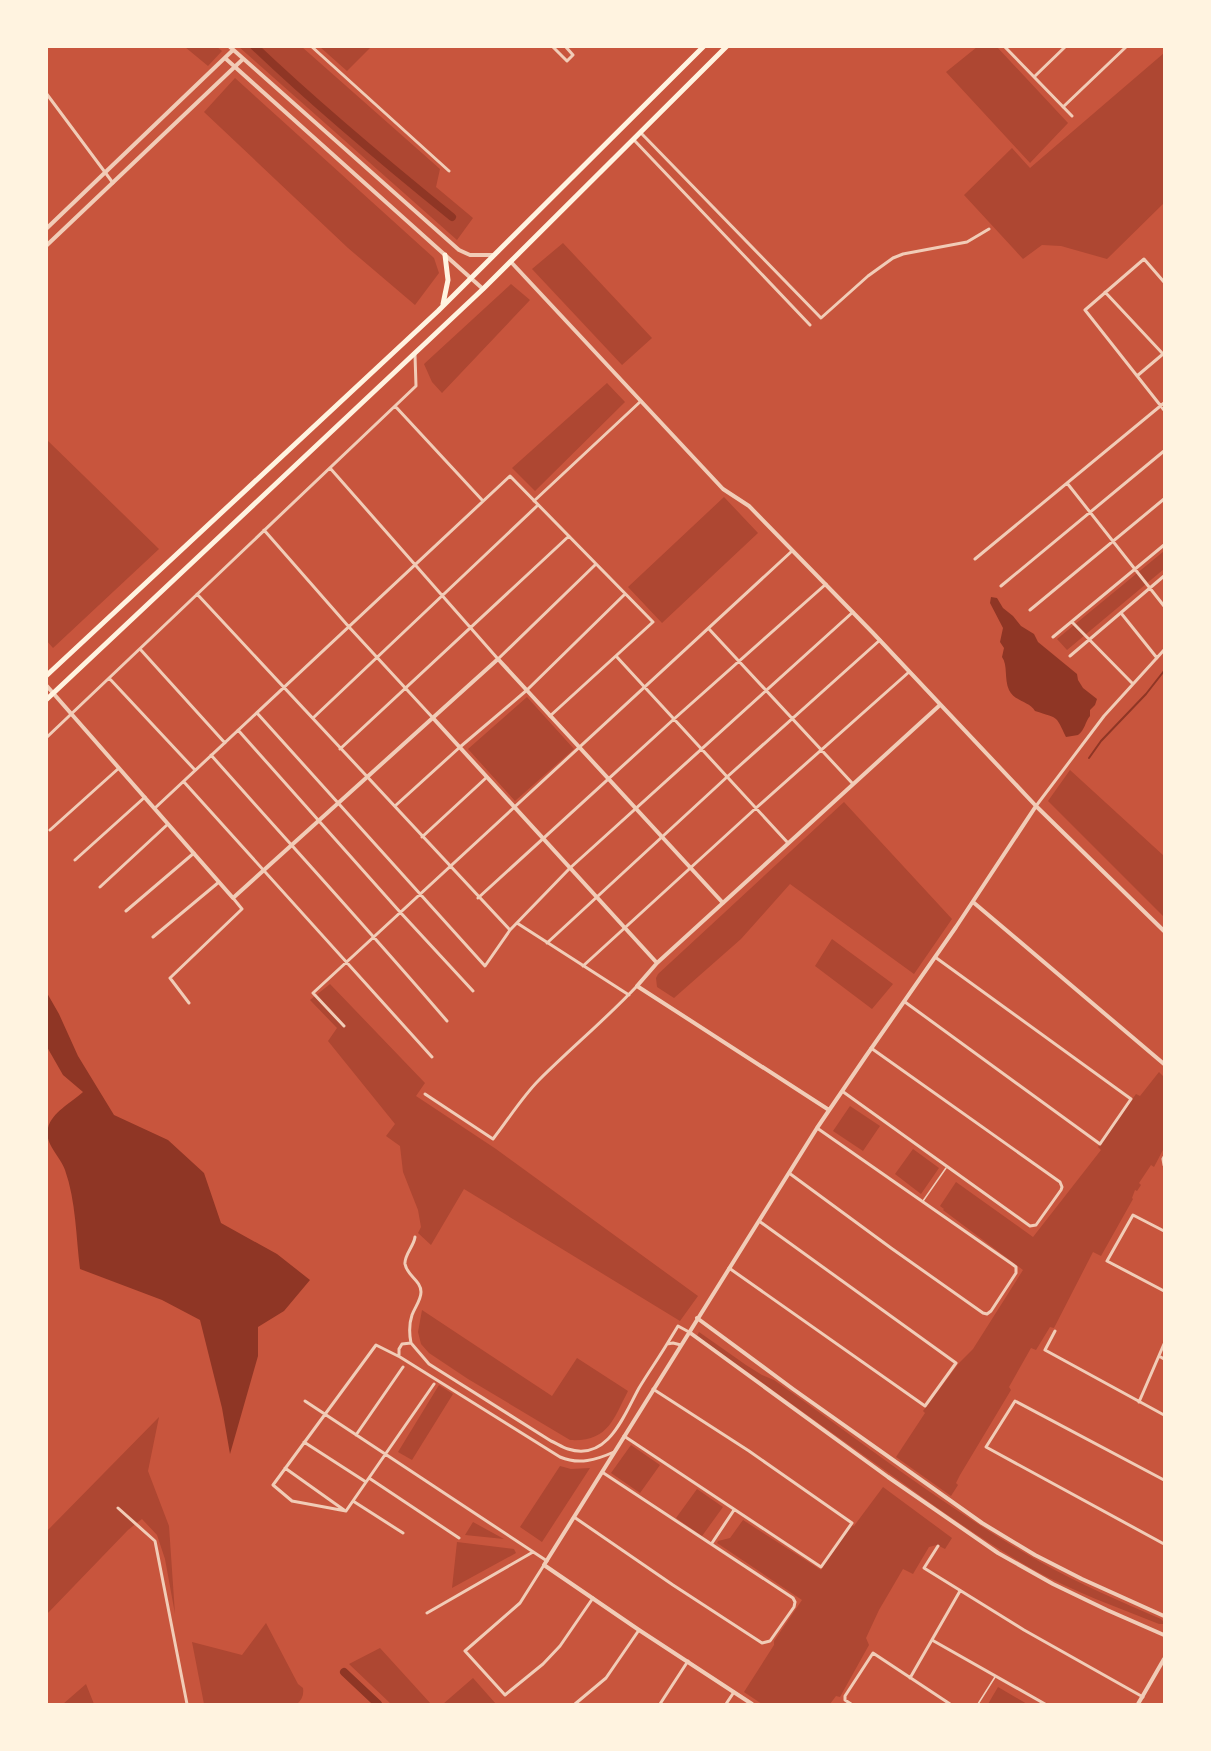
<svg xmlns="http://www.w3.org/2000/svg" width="1211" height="1751" viewBox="0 0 1211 1751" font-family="'Playfair Display',serif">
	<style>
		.green { fill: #ae4732 }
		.water { fill: #8f3625 }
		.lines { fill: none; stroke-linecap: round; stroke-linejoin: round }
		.stream { stroke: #8f3625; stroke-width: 2 }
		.canal { stroke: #8f3625; stroke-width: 8 }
		.service { stroke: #f1ccb7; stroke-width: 1.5 }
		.minor { stroke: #f1ccb7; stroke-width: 3 }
		.tertiary { stroke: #f1ccb7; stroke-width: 4 }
		.primary { stroke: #fff3e0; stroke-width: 5 }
	</style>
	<rect width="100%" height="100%" fill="#c8553d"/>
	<path class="green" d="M185 47H217L222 51 208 66Z
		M239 47H302L440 169 436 187 473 218 457 240Z
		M320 47H371L347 71Z
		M977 47H997L1068 123 1030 163 946 72Z
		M1164 53V203L1107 259 1061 246 1042 245 1023 259 964 195 1012 148 1030 168Z
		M235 78 434 258 439 273 415 305 348 248 204 112Z
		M563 243 652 338 622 365 532 269Z
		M511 284 530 300 442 393 432 382 424 364Z
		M607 383 625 402 535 491 512 468Z
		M46 439 159 549 53 648 46 640Z
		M724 497 758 533 662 623 628 587Z
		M1164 551V569L1067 650 1057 639Z
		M527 697 574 749 515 801 468 749Z
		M1070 770 1164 856V917L1048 801Z
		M844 802 952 919 914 974 790 884 741 939 674 998 657 987 656 978 658 974Z
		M832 939 893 984 872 1009 815 966Z
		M330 984 425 1083 416 1096 496 1149 698 1296 680 1321 464 1189 431 1245 418 1233 421 1227 418 1210 403 1172 400 1146 386 1136 395 1124 328 1041 337 1028 310 1000Z
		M1159 1072 1164 1077V1148L1154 1167 1151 1165 1139 1183 1141 1185 1137 1191 1135 1190 1132 1198 1133 1199 1101 1256 1093 1252 1054 1328 1050 1327 1036 1350 1031 1348 1009 1387 1011 1390 960 1475 956 1483 958 1485 951 1496 896 1457 925 1413 923 1411 959 1363 973 1349 1023 1270 943 1210 944 1209 940 1206 956 1182 1033 1237 1101 1150 1098 1147 1136 1094 1140 1096Z
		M850 1106 880 1126 863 1151 833 1131Z
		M913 1149 939 1168 921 1194 895 1174Z
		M422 1310 552 1396 577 1358 628 1391C613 1420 608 1442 570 1440L468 1379 429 1353 421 1344 418 1332Z
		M699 1332 746 1365 762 1375 774 1380C862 1442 948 1510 1042 1563 1080 1584 1121 1602 1161 1619L1163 1621V1624H1159C1117 1607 1074 1592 1034 1570 981 1540 932 1504 883 1469 821 1425 759 1380 697 1336Z
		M439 1385 453 1394 412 1460 398 1452Z
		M159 1417 148 1471 169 1526 175 1614 165 1559 157 1535 142 1519 128 1530 47 1614V1531Z
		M631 1445 660 1465 640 1493 611 1473Z
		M560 1466 571 1469 590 1468 542 1542 520 1527Z
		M883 1487 952 1538 945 1549 937 1545 929 1547 913 1574 903 1569 879 1610 866 1638 869 1645 840 1697 836 1696 830 1704H762L744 1692 774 1645V1641L802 1600 717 1543 718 1541 730 1538 743 1520 821 1570 851 1525 854 1526Z
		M697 1489 723 1507 702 1536 676 1518Z
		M473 1522 504 1539 465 1535Z
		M457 1542 514 1549 516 1553 452 1588Z
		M266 1623 298 1684 303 1688C304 1695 302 1700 297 1704H204L192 1642 242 1655Z
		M380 1648 431 1704H391L349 1664Z
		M473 1678 496 1704H443Z
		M86 1684 94 1704H63Z
		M998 1687 1027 1704H988Z"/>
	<path class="water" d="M991 597 997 598 1003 608 1013 616 1021 626 1034 634 1038 642 1077 674 1078 680 1083 688 1097 699 1095 705 1090 710V716C1085 722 1085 730 1078 735L1066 737C1055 714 1059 719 1035 711 1029 701 1015 702 1009 690 1004 679 1008 665 1002 657L1004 648 1000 642 1003 628 990 603Z
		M47 993 59 1014 78 1056 114 1115 168 1140 204 1173 221 1223 277 1254 310 1280 284 1311 258 1327V1356L230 1454 222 1408 200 1320 162 1300 80 1269C76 1237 76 1201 65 1170 60 1156 44 1144 48 1128 52 1112 71 1103 83 1092L63 1075 47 1047Z"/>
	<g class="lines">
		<path class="stream" d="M1089 758 1101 741 1146 694 1164 671"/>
		<path class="canal" d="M254 46C317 106 384 162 452 217
			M344 1672 378 1704"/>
		<path class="service" d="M923 1201 946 1168
			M978 1704 995 1677"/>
		<path class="minor" d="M311 46 449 171
			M552 46 567 61 573 55 565 46
			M1004 46 1072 116
			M1034 77 1066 46
			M46 93 113 183
			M1063 107 1127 46
			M641 133 821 318 868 276 893 258 903 254 967 242 989 229
			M634 140 810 325
			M1164 282 1144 259 1085 310 1164 410
			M1105 292 1163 354
			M1137 376 1163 354
			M395 406 483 501
			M330 468 498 659 596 564
			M1067 483 1164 606
			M534 501 641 401
			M264 530 349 627 433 718
			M975 559 1164 403
			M1001 586 1164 451
			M197 594 510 930
			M1030 610 1164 499
			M1121 613 1157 658
			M1072 622 1133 684
			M709 629 853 784
			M1053 637 1164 545
			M140 649 225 743
			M616 656 788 843
			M1070 656 1164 576
			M109 678 195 770
			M257 713 485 966 510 930 570 868 853 612
			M313 718 538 505
			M238 730 400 912 473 991
			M46 738 416 386 415 355
			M340 749 569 536
			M211 755C290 844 370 931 447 1021
			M184 782 432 1057
			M395 806 460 747 527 690 625 594
			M1036 806 1104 716 1164 650
			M155 808 510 476 653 622 550 716
			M50 830 119 768
			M422 837 487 777
			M75 860 145 797
			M100 887 168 824
			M478 898 674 719 826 584
			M126 911 194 853
			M517 923 629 995
			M153 937 219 882
			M547 943 727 777 880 640
			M583 966 756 808 909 672
			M905 1002 1100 1144 1131 1099 935 957
			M189 1003 170 978 242 909 233 898
			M344 1026 313 993 792 551
			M842 1091 1030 1226 1036 1225 1061 1190 1062 1187 1060 1182 871 1048
			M425 1094 493 1139C508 1120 522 1097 539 1080 571 1048 606 1019 637 986
			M1164 1157 1163 1159 1164 1165
			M789 1173 891 1248 983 1313 987 1314 991 1311 1016 1273V1267L1012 1264 817 1128
			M1164 1231 1133 1215 1107 1261 1164 1291
			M729 1268 925 1406 956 1363 759 1221
			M1055 1331 1045 1350 1164 1415
			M411 1343C409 1333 409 1324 412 1315 415 1307 421 1300 421 1292 421 1280 407 1276 405 1264 404 1255 414 1246 415 1237
			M667 1344 678 1326 689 1332
			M399 1355V1349L402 1344 411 1343 429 1364 551 1441C556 1443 562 1447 568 1449 608 1462 624 1415 639 1388 648 1373 658 1359 667 1344L673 1343 681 1345
			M1159 1356 1164 1359
			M305 1401 547 1561
			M1139 1402 1164 1344
			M356 1435 403 1367
			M624 1436 821 1567 852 1523 749 1451 653 1389
			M304 1442 366 1482
			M285 1468 344 1510
			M369 1478 459 1538
			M1164 1480 1015 1401 986 1447 1164 1544
			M353 1501 403 1533
			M118 1508 155 1541 187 1704
			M346 1511 292 1501 273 1485 376 1345 400 1357 560 1457C579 1465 596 1460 614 1452
			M346 1511 434 1384
			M574 1517 673 1585 762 1643 770 1641 794 1607 795 1602 793 1598 602 1472
			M712 1543 734 1510
			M938 1546 924 1568 1024 1630 1143 1697
			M544 1565 520 1603 465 1651 505 1695 543 1664 560 1646 593 1598
			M427 1613 533 1552
			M932 1640 1045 1704
			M910 1678 960 1591
			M575 1704 606 1678 639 1630
			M660 1704 688 1661
			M726 1704 734 1692
			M851 1704 845 1700V1696L873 1653 950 1704"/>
		<path class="tertiary" d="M229 46 459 250 470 255H494
			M225 58 483 289
			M46 229 233 50
			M46 246 243 59
			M511 262 723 489 749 506 873 633 1036 806 1164 931
			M46 685 233 898 498 659 723 903
			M433 718 657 963
			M973 902 1164 1064
			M829 1110 637 986 657 963 940 705
			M697 1318 793 1389 982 1523 1035 1555 1082 1579 1164 1616
			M689 1332 888 1477 998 1553 1053 1584 1107 1610 1164 1635
			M752 1704 639 1630 544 1565 817 1128 866 1056 956 927 1036 806
			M1138 1704 1164 1659"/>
		<path class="primary" d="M443 304 448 280 445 255
			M46 676 438 311 704 46
			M46 700 483 289 727 46"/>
	</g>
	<rect width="1211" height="1751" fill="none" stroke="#fff3e0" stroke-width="96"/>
</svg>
